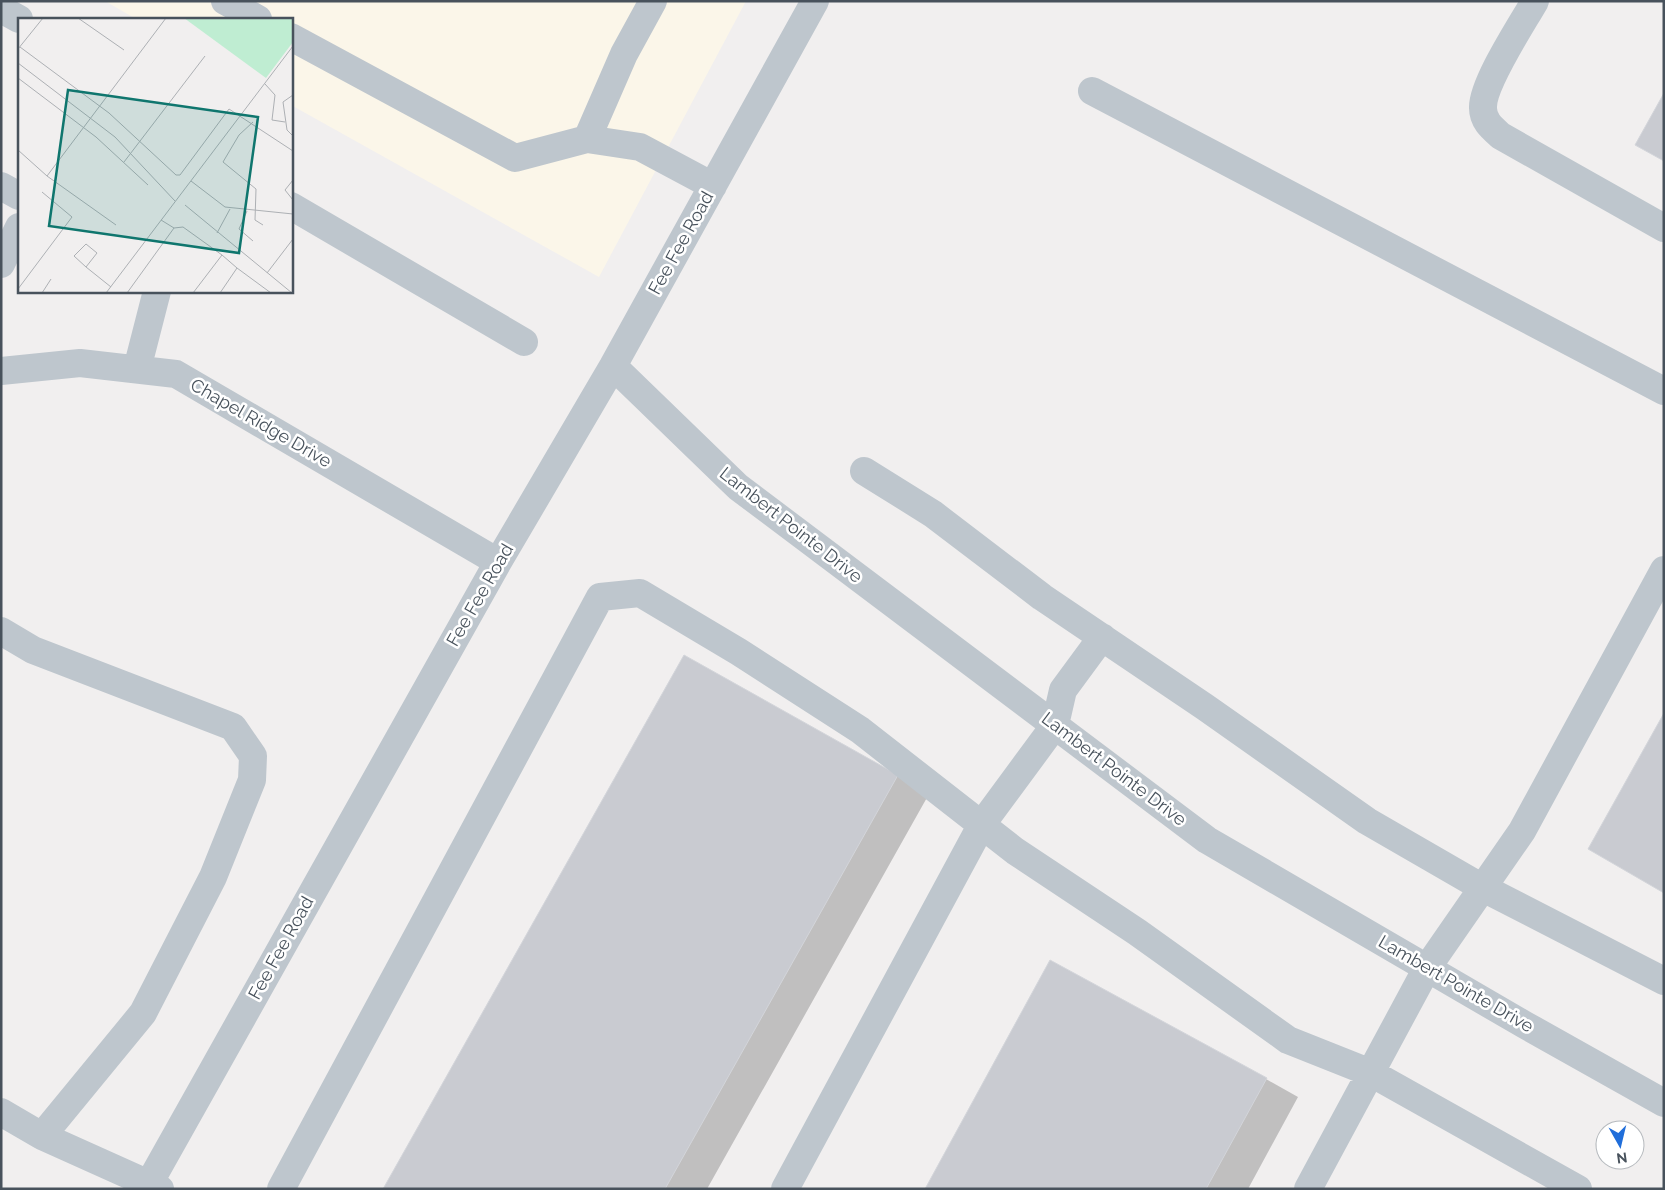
<svg xmlns="http://www.w3.org/2000/svg" width="1665" height="1190" viewBox="0 0 1665 1190" font-family="Raleway,sans-serif">
	<style>
		.commercial { fill: #fbf6e9 }
		.shadow { fill: #0003 }
		.building { fill: #c9cbd1; stroke: #d3d5da }
		.lines { fill: none; stroke-linecap: round; stroke-linejoin: round }
		.minor { stroke: #bec6cd; stroke-width: 28 }
		.labels { text-anchor: middle; stroke-width: 5; stroke-linejoin: round; paint-order: stroke }
		.street-label { font-size: 18px; fill: #48525c; stroke: #fff }
		.inset-road { fill: none; stroke: #adb0b4; stroke-width: 1 }
		.view { fill: #0f766e; fill-opacity: 0.15; stroke: #0f766e; stroke-width: 2.5 }
		.inset-edge { fill: none; stroke: #48525c; stroke-width: 2.5 }
	</style>
	<rect width="100%" height="100%" fill="#f1efef"/>
	<path class="commercial" d="M105 1H746L599 277 291 105V19H136Z"/>
	<path class="shadow" d="M898 776 929 794 707 1189H384Z
		M1266 1079 1298 1097 1248 1189H926Z"/>
	<path class="building" d="M1664 93V161L1635 145Z
		M684 655 898 775 665 1189H383Z
		M1664 713V893L1588 849Z
		M1050 960 1267 1078 1206 1189H925Z"/>
	<g class="lines">
		<path class="minor" d="M225 1 258 19
			M1535 1C1522 24 1482 84 1483 108 1483 121 1492 128 1501 136L1664 228
			M1 9 19 19
			M291 37 515 158 587 139 640 147 713 186
			M1092 91 1664 391
			M587 139 624 54 653 1
			M1 186 19 196
			M291 206 524 342
			M1 264 19 227
			M613 366 738 487 1207 840 1525 1025 1664 1103
			M137 369 157 291
			M1 371 80 363 176 374 498 562
			M864 471 933 514 1042 597 1205 707 1367 821 1483 888 1664 981
			M1 631 33 650 233 727 253 756 252 780 213 877 143 1013 42 1136
			M1 1112 42 1136 160 1189
			M146 1189 498 562 613 366 815 1
			M281 1189 600 597 640 593 739 652 860 730 1015 851 1137 932 1288 1040 1371 1073 1578 1189
			M785 1189 982 824 1055 725 1063 690 1102 637
			M1308 1189 1427 968 1522 831 1664 570"/>
	</g>
	<g class="labels">
		<g class="street-label">
			<text transform="translate(681 243) rotate(-61)" y="6">Fee Fee Road</text>
			<text transform="translate(261 423) rotate(30)" y="6">Chapel Ridge Drive</text>
			<text transform="translate(791 525) rotate(38)" y="6">Lambert Pointe Drive</text>
			<text transform="translate(480 595) rotate(-60)" y="6">Fee Fee Road</text>
			<text transform="translate(1114 769) rotate(37)" y="6">Lambert Pointe Drive</text>
			<text transform="translate(281 948) rotate(-61)" y="6">Fee Fee Road</text>
			<text transform="translate(1456 984) rotate(30)" y="6">Lambert Pointe Drive</text>
		</g>
	</g>
	<g transform="translate(18 18)">
		<rect width="275" height="275" fill="#f1efef"/>
		<path d="M166 0H275V24L248 60Z" fill="#bfedd2"/>
		<path class="inset-road" d="M60 0 106 32M2 29 91 95 158 157H162L211 91 275 133M0 31 25 0M0 45 97 119 157 183M0 60 78 119 130 167M247 66 257 77 254 102 267 104M275 77 265 84 269 112 275 118M235 104 221 117 205 144 238 171 237 202 245 207M0 132 29 158M106 144 187 38M275 162 267 172 275 182M173 163 207 189 275 196M167 187 274 275M229 193 221 211 235 223M143 202 156 210 165 209 204 237 175 275M98 207 29 158 148 0M199 215 212 191M204 237 219 250M68 249 56 238 68 226 79 235 68 249 93 269M249 255 275 221M0 271 54 199 24 174M24 275 33 261M88 275 275 28M109 275 156 210M202 275 219 250 253 275"/>
		<path class="view" d="M50 72 240 99 221 235 31 208Z"/>
		<rect width="275" height="275" class="inset-edge"/>
	</g>
	<rect width="1665" height="1190" fill="none" stroke="#48525c" stroke-width="5"/>
	<g transform="translate(1620 1145) rotate(172)"><circle r="24" fill="#ffffff" stroke="#b6babe"/>
	<path d="M0-4L9 19L0 12L-9 19Z" fill="#206eda"/>
	<text y="-8" font-size="14" font-weight="bold" text-anchor="middle" fill="#48525c">N</text>
	</g>
</svg>
